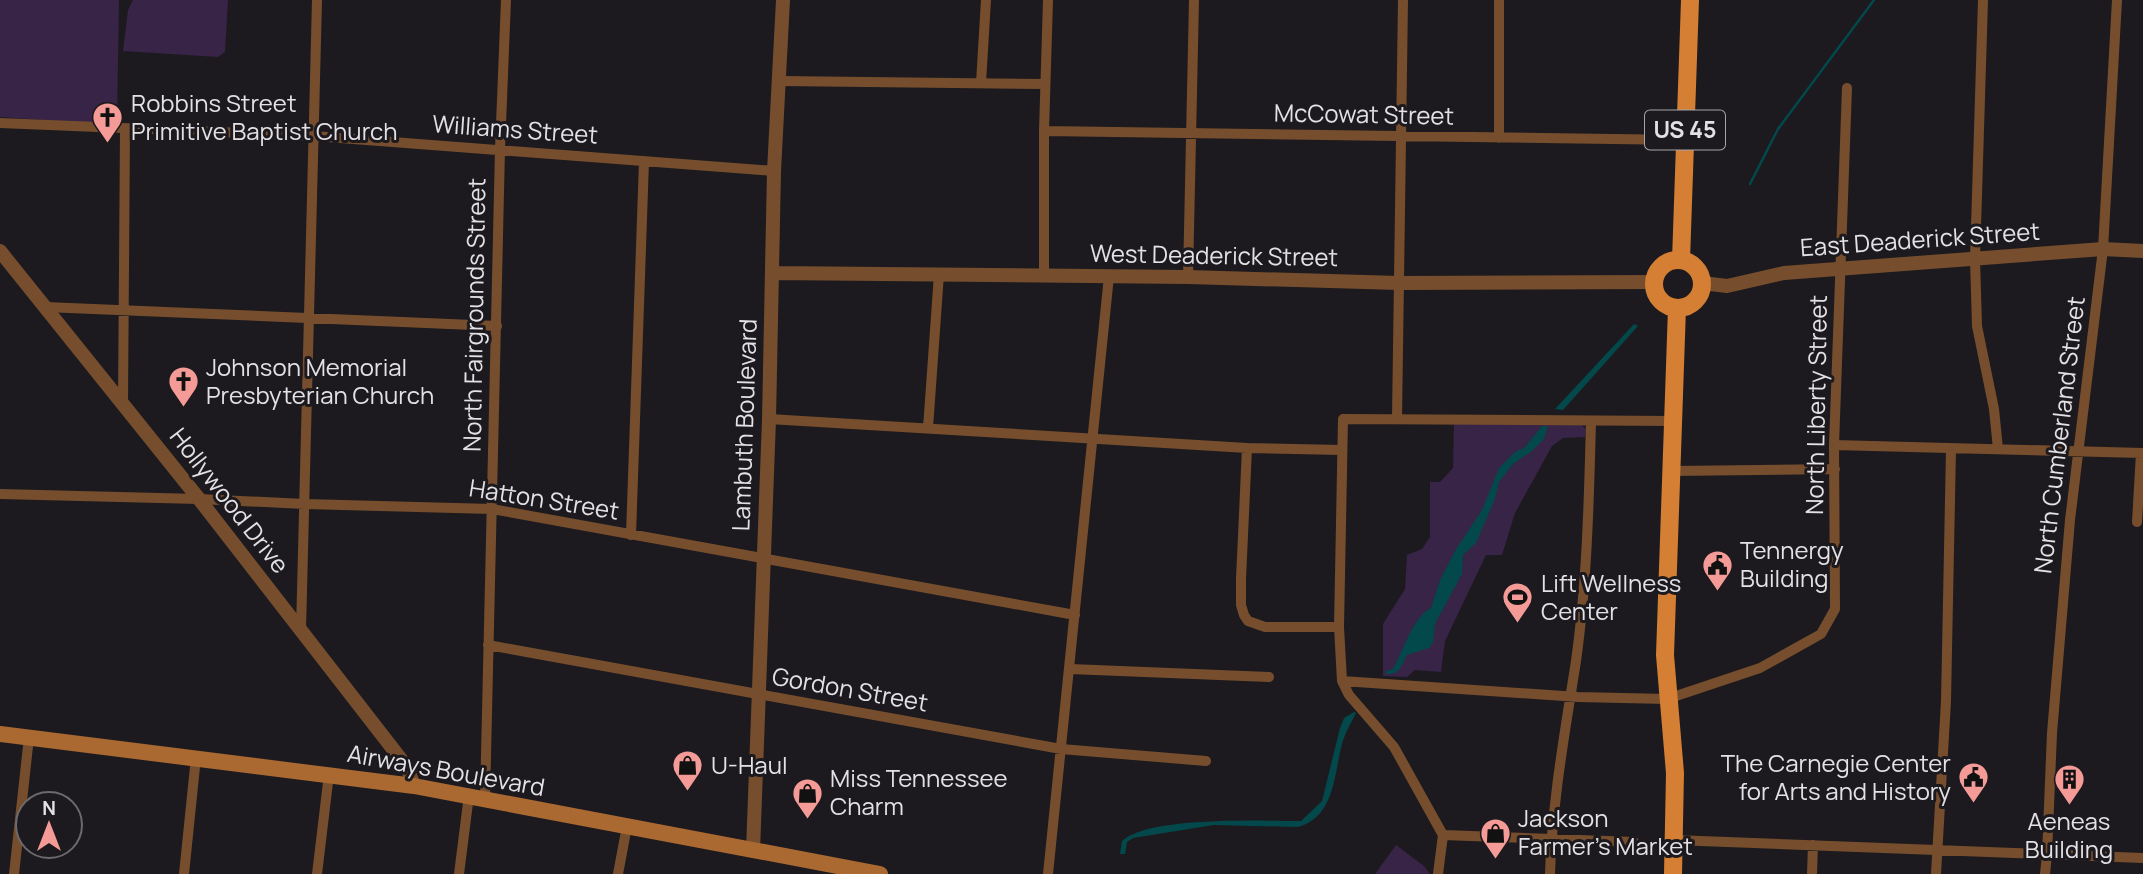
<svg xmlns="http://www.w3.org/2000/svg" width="2143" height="874" viewBox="0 0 2143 874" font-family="Manrope,sans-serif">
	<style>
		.green { fill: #372446 }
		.water { fill: #03484a }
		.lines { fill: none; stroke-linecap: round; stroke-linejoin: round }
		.stream { stroke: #03484a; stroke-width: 2.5 }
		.minor { stroke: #764e2d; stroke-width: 10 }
		.tertiary { stroke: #764e2d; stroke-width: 14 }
		.secondary { stroke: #ab6932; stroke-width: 16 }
		.primary { stroke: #d47f33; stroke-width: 18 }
		.labels { text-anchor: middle; stroke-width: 6; stroke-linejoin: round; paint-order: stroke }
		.shield { fill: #1c1a1e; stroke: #a7a5a9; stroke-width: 2 }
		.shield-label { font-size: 23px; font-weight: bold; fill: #e3e1e4 }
		.poi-label { font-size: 24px; fill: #e3e1e4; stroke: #1c1a1e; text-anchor: start }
		.street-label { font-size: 24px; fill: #e3e1e4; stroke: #1c1a1e }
	</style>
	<rect width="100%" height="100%" fill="#1c1a1e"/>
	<path class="green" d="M0 0H119L117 125 0 117Z
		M133 0H228L225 52 218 57 123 51 128 10Z
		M1454 422 1580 424 1586 429 1585 437 1563 438 1552 446 1515 513 1502 555H1486L1445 641 1441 672 1415 670 1407 677 1383 676V624L1405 589 1407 555 1422 549 1430 537V482H1440L1453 468Z
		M1396 845 1424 866 1430 874H1375Z"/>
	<path class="water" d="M1634 324 1638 326 1563 410 1555 409Z
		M1542 426H1548L1544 439 1532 451 1513 464 1499 482 1495 499 1476 543 1463 555 1462 574 1435 624 1433 642 1429 648 1407 655C1401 666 1400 675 1386 674V671L1393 669C1404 650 1412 618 1431 608L1440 580 1456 549 1482 510 1499 468 1515 452 1524 448Z
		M1354 712 1356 713C1351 723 1345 733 1342 744 1334 774 1335 817 1298 827L1214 825 1133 838 1127 842 1125 854H1120L1122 841C1149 816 1263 821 1301 821L1322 801 1340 728 1344 718Z"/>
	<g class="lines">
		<path class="stream" d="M1750 184 1778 129 1874 0"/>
		<path class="minor" d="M1983 0 1975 259 1977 326 1994 409 1998 449
			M780 81 1045 84
			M981 83 986 0
			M0 123 314 136 774 171
			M1044 131 1684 140
			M1499 138V0
			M1044 275V131L1048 0
			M1188 277 1194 0
			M45 307 497 326
			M123 403 125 129
			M1397 418 1403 0
			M769 419 1247 448 1342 450
			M928 428 939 274
			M1834 445 2143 453
			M1247 448 1241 579V605L1244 615 1248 621 1265 627H1339
			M1671 471 1835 469
			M0 494 199 499 305 504 492 509 1075 615
			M2137 522 2141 453
			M631 535 644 161
			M301 630 317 0
			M488 645 1061 749 1206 761
			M1070 669 1269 677
			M1342 681 1578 697 1667 699 1760 668 1821 634 1835 609 1834 445 1847 88
			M485 799 500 149 506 0
			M1443 835 1394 747 1349 695 1342 681 1339 627 1343 419 1673 421
			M1443 835 1634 842
			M1674 840 2143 858
			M14 874 29 737
			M184 874 196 757
			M317 874 329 774
			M459 874 469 795
			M618 874 627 826
			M1048 874 1109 276
			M1438 874 1443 835
			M1550 874C1552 802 1565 732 1576 661 1587 582 1589 501 1591 421
			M1812 874 1813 845
			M1936 874 1946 701 1951 449
			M2045 874 2047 855 2052 733 2070 520 2103 249 2117 0"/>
		<path class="tertiary" d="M0 251 199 499 407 767 414 786
			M772 273 1188 277 1399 283 1654 282
			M1702 283 1727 286 1784 273 2103 249 2143 251
			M753 851 769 419 774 171 783 0"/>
		<path class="secondary" d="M0 734 414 786 880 874"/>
		<path class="primary" d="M1681 260 1690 0
			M1654 284a24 24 0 1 1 48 0a24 24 0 1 1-48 0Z
			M1673 874 1675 773 1665 655 1677 308"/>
	</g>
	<defs>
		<symbol id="church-pin" viewBox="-11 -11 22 30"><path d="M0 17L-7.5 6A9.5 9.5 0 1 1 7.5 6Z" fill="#f59b97" stroke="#1c1a1e"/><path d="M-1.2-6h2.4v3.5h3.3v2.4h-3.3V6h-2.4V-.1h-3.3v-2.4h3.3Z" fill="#111"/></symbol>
		<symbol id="civic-pin" viewBox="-11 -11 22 30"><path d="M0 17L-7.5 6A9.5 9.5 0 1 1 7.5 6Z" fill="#f59b97" stroke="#1c1a1e"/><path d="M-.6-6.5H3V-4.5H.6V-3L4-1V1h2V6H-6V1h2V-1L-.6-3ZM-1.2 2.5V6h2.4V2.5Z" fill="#111"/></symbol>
		<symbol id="stadium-pin" viewBox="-11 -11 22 30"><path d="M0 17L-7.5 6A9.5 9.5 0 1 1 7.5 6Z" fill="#f59b97" stroke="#1c1a1e"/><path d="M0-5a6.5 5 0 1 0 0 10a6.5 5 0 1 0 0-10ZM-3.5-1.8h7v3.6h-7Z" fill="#111"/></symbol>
		<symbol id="shop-pin" viewBox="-11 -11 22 30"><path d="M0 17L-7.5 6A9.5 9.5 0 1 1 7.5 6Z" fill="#f59b97" stroke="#1c1a1e"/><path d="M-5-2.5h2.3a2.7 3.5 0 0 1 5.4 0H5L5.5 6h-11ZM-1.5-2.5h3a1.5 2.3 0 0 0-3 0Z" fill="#111"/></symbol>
		<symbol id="building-pin" viewBox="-11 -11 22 30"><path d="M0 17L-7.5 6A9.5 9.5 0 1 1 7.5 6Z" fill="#f59b97" stroke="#1c1a1e"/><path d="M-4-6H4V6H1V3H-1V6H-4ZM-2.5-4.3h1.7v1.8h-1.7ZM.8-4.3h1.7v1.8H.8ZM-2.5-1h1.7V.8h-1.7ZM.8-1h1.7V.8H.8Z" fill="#111"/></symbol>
	</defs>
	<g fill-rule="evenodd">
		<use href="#church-pin" x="90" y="100" width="35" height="47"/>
		<use href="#church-pin" x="166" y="364" width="35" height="47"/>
		<use href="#civic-pin" x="1700" y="548" width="35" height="47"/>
		<use href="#stadium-pin" x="1500" y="580" width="35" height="47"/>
		<use href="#shop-pin" x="670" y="748" width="35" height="47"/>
		<use href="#civic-pin" x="1956" y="760" width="35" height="47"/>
		<use href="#building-pin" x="2052" y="762" width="35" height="47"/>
		<use href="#shop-pin" x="790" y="776" width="35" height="47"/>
		<use href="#shop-pin" x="1478" y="816" width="35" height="47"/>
	</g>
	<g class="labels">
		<rect class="shield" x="1645" y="110.5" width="80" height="39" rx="5"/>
		<g class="shield-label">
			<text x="1685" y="138">US 45</text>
		</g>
		<g class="poi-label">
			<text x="131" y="112">Robbins Street<tspan x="131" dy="28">Primitive Baptist Church</tspan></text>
			<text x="206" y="376">Johnson Memorial<tspan x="206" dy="28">Presbyterian Church</tspan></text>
			<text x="1740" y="559">Tennergy<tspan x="1740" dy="28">Building</tspan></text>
			<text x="1541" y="592">Lift Wellness<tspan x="1541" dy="28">Center</tspan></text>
			<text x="1951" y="772" text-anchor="end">The Carnegie Center<tspan x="1951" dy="28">for Arts and History</tspan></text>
			<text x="711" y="774">U-Haul</text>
			<text x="830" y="787">Miss Tennessee<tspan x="830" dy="28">Charm</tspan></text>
			<text x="1518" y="827">Jackson<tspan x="1518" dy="28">Farmer's Market</tspan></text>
			<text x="2069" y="830" text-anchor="middle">Aeneas<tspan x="2069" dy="28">Building</tspan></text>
		</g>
		<g class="street-label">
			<text transform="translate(1364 115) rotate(1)" y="8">McCowat Street</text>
			<text transform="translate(515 130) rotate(4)" y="8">Williams Street</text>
			<text transform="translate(1920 240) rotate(-4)" y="8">East Deaderick Street</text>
			<text transform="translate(1214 256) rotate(1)" y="8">West Deaderick Street</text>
			<text transform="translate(475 315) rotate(-89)" y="8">North Fairgrounds Street</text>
			<text transform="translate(1817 405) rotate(-89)" y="8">North Liberty Street</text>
			<text transform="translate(745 425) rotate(-88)" y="8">Lambuth Boulevard</text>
			<text transform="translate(2060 435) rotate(-83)" y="8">North Cumberland Street</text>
			<text transform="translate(544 500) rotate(9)" y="8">Hatton Street</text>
			<text transform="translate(229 501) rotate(52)" y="8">Hollywood Drive</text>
			<text transform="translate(850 690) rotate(10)" y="8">Gordon Street</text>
			<text transform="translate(446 771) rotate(10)" y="8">Airways Boulevard</text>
		</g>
	</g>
	<g transform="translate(49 825)"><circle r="33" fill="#1c1a1e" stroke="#6c6a6d" stroke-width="2"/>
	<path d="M0-5L12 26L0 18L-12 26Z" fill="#f59b97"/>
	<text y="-10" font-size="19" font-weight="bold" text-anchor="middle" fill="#e3e1e4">N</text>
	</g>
</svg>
